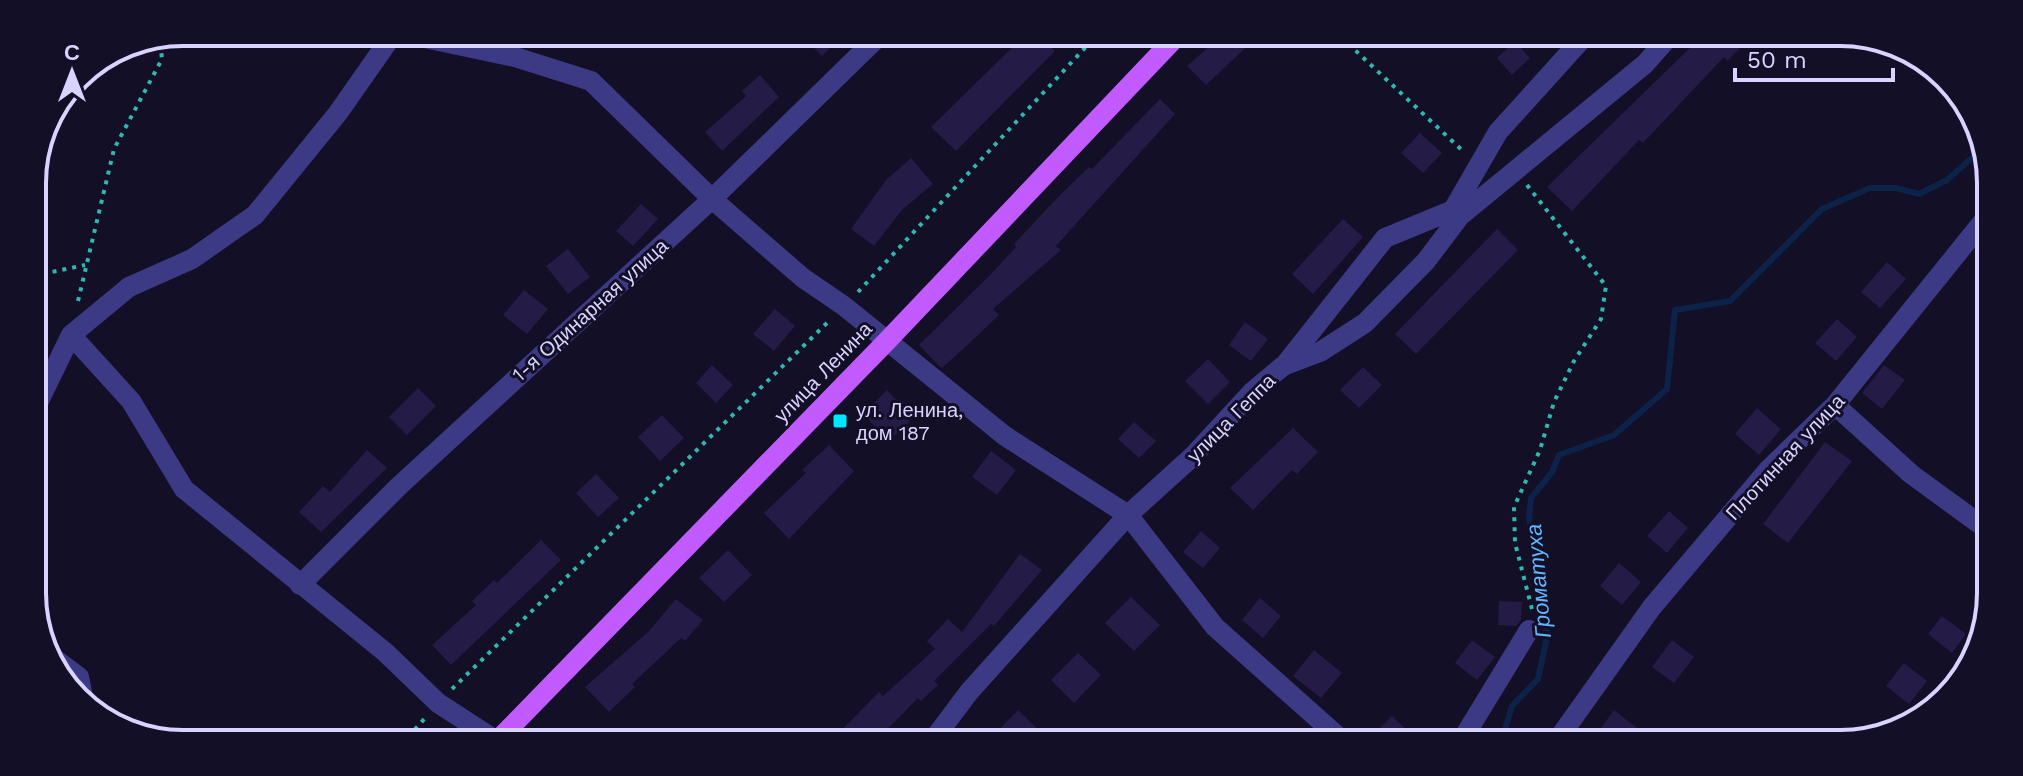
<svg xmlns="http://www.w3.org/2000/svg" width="2023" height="776" viewBox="0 0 2023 776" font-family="'Work Sans',sans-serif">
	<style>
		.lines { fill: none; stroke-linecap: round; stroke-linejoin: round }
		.stream { stroke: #0c2248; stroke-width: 6 }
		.building { fill: #241b47 }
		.path { stroke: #2fb8b0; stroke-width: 4; stroke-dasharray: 4 6; stroke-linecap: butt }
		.minor { stroke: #3d3a85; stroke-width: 20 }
		.major { stroke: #c25bff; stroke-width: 20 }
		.poi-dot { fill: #00e5ff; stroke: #130f26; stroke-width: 3 }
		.labels { text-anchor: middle; stroke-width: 6; stroke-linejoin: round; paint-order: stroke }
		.street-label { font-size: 20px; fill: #d9d4ff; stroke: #130f26 }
		.poi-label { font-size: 20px; fill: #d9d4ff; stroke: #130f26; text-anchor: start }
		.water-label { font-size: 22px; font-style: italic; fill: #62b6ff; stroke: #130f26 }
		.rim { fill: none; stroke: #d9d4ff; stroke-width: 4 }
	</style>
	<rect width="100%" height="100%" fill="#130f26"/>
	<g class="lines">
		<path class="stream" d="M1487 742 1504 733 1512 706 1538 679 1547 637 1529 518 1531 498 1552 472 1559 455 1614 435 1667 389 1675 310 1730 301 1822 209 1870 188H1896L1919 194 1947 180 1983 148"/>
	</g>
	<path class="building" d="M802 35H843L822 56Z
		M1024 36H1038L1055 51 956 151 931 127Z
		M1220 37H1257L1206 85 1187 66Z
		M1699 39H1749L1727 61 1724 57 1643 143 1639 140 1572 211 1547 187Z
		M1515 41 1530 58 1512 75 1497 58Z
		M760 75 779 97 722 151 705 132 746 96 742 91Z
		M1160 99 1175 114 1056 246 1061 250 993 309 999 315 975 338 942 368 938 365 919 345 992 273 1016 247 1014 244 1060 195 1089 167 1092 169Z
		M1420 133 1442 153 1423 173 1401 153Z
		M911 158 933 184 902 210 874 246 851 229 886 180Z
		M641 204 658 219 633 246 616 231Z
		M1343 219 1363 237 1313 294 1292 274Z
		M1497 229 1518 250 1416 354 1395 334Z
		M568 249 590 277 568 294 546 266Z
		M1887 262 1906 279 1880 308 1861 292Z
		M524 290 548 309 527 334 503 315Z
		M775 309 795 326 774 351 753 334Z
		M1837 319 1857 337 1836 361 1815 343Z
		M1245 322 1268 339 1251 361 1229 345Z
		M1208 359 1230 382 1208 404 1185 381Z
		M712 365 733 385 716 403 696 383Z
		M1884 365 1905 380 1882 409 1862 393Z
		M1363 367 1382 385 1359 408 1340 390Z
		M418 388 436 406 407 435 389 417Z
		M887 390 913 418 889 441 863 414Z
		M1757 408 1781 429 1759 455 1735 434Z
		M662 415 684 438 660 461 638 437Z
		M1134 422 1156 441 1139 458 1118 439Z
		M1293 428 1318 452 1297 474 1292 470 1253 510 1230 488Z
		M1825 442 1852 461 1788 543 1763 524Z
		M829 445 854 471 789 539 764 513 806 473 802 470Z
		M367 450 387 468 321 532 299 512 323 486 330 492Z
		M991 451 1016 470 997 495 972 477Z
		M596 474 619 498 598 517 576 493Z
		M1669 511 1688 528 1667 553 1647 536Z
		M1201 531 1220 548 1203 568 1183 552Z
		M541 540 561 560 451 665 432 645 476 605 472 601 494 580 497 583Z
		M728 550 752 575 724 602 699 578Z
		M1020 554 1042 570 994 626 991 624 934 681 938 685 921 701 918 698 878 739H833L879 692 883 696 935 649 927 641 948 619 962 632Z
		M1619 563 1641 582 1622 605 1600 586Z
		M1131 597 1160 625 1134 651 1105 623Z
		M1260 598 1281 616 1263 638 1242 620Z
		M676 599 703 620 685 641 681 638 632 684 635 687 609 712 585 687 648 632Z
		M1499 601 1522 602 1521 620 1516 626 1498 625Z
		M1942 616 1966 634 1952 653 1928 634Z
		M1472 640 1495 657 1477 680 1455 663Z
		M1672 640 1694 657 1674 683 1652 667Z
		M1314 650 1342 673 1321 698 1293 676Z
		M1078 653 1101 675 1074 703 1051 680Z
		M1904 663 1927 681 1909 704 1886 686Z
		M1018 710 1049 740H989Z
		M1614 710 1637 728 1626 743H1590Z
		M1392 716 1419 742H1366Z"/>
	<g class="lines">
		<path class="path" d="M1341 37 1465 153
			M1527 185 1606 286 1601 319 1574 361 1554 402 1540 450 1514 507 1515 543 1533 613
			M33 276 85 265
			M858 292 1096 36
			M78 301 114 149 162 59 160 40
			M452 689 829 321
			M408 737 427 716"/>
		<path class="minor" d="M401 33 515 57 591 81 712 199 803 278 844 306 1005 436 1128 515 1215 627 1343 741
			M1460 216 1453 210 1498 132 1583 38
			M71 335 131 401 184 489 385 652 438 703 492 738
			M1284 366 1385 238 1453 210
			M1835 405 1911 474 1985 528
			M34 411 71 335 129 287 192 259 255 215 338 113 394 33
			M300 585 399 486 712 199 880 35
			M51 656 79 677 84 702
			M933 740 969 692 1128 515 1193 456 1252 392 1283 366 1320 352 1365 323 1426 261 1460 216 1645 64 1667 39
			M1457 742 1465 735 1529 630
			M1556 742 1652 607 1768 470 1835 405 1989 214"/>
		<path class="major" d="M500 738 886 342 1176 37"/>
	</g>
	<rect class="poi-dot" x="832" y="413" width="16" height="16" rx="4"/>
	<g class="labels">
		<g class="street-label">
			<text transform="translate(590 310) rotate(-42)" y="7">1-я Одинарная улица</text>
			<text transform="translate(823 372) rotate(-46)" y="7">улица Ленина</text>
			<text transform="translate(1231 418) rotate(-45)" y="7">улица Геппа</text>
			<text transform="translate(1785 457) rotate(-47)" y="7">Плотинная улица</text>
		</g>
		<g class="poi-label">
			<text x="856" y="417">ул. Ленина,<tspan x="856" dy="23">дом 187</tspan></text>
		</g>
		<g class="water-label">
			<text transform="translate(1538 581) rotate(-95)" y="8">Громатуха</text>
		</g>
	</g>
	<path d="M0 0H2023V776H0ZM183 46H1840A137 137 0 0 1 1977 183V593A137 137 0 0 1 1840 730H183A137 137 0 0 1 46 593V183A137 137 0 0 1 183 46Z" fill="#130f26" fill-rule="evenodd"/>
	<path class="rim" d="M183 46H1840A137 137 0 0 1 1977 183V593A137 137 0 0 1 1840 730H183A137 137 0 0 1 46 593V183A137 137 0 0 1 183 46Z"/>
	<g transform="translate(72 72)" stroke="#130f26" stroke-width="6" paint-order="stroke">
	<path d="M0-6L14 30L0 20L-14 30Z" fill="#d9d4ff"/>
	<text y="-12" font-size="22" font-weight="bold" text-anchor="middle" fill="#d9d4ff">С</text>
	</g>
	<path d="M1735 68v12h158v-12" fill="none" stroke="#d9d4ff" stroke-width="4"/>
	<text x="1747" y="68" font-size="24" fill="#d9d4ff" stroke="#130f26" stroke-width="6" paint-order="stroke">50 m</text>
</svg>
